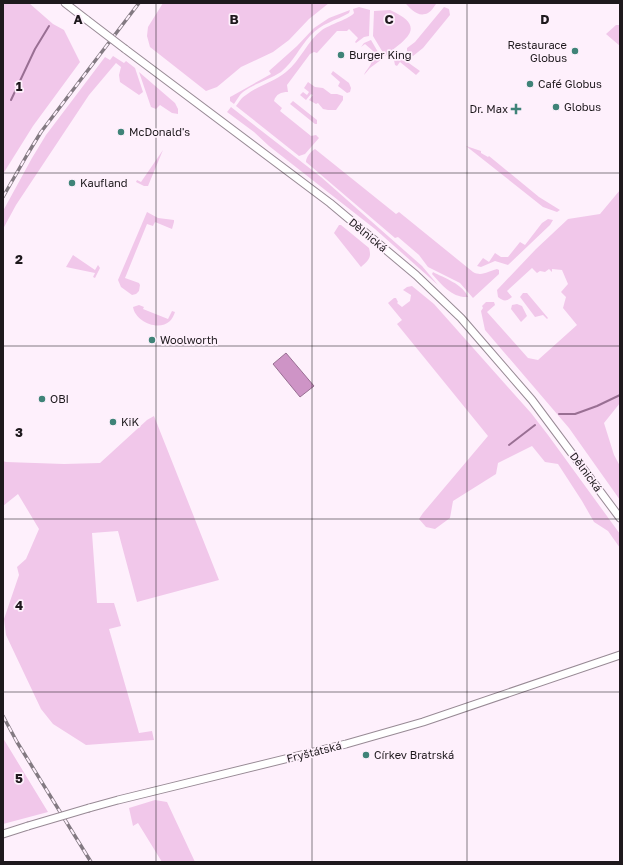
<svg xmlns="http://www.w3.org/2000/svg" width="623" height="865" viewBox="0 0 623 865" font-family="'Golos Text',sans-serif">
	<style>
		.green { fill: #f1c7ea }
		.water { fill: #ce94c6; stroke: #996f93 }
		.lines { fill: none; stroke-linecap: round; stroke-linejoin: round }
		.stream { stroke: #996f93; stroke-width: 2 }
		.tertiary-casing { stroke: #988a95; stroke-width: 9 }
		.tertiary { stroke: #fff; stroke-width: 7 }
		.rail-casing { stroke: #837a82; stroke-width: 3.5 }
		.rail { stroke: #fef0fc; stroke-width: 2; stroke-dasharray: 6; stroke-linecap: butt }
		.tertiary-bridge-casing { stroke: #988a95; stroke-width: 9; stroke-linecap: butt }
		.tertiary-bridge { stroke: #fff; stroke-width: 7 }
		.grid { fill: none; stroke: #1e191d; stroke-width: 1; stroke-opacity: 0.55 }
		.poi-dot { fill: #3f8378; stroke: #fef0fc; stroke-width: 1.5 }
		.labels { text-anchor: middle; stroke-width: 3.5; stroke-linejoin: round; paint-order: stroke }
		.poi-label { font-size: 11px; fill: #1e191d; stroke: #fef0fc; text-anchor: start }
		.street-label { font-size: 11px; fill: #1e191d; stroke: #fef0fc }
		.grid-label { font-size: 13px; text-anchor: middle; font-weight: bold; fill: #1e191d; stroke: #fef0fc; stroke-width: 3.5; stroke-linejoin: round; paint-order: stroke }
	</style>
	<rect width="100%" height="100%" fill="#fef0fc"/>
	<path class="green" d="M3 3H29L53 24 64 30 80 62 33 126 3 174Z
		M163 3H329L309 19 289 40 273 52 241 67 217 87 206 91 150 47 147 36 148 27Z
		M405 3H437C434 6 432 11 428 13 418 18 411 9 405 3Z
		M359 7 370 10 369 36 364 37 356 43 355 42 358 38 349 29 347 31H337L317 53 314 52 310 54 287 85 288 92C281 92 276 94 274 101L282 108 280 111 311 136 316 135 319 138 305 154 299 156 236 106C239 102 242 97 246 95 259 85 274 82 286 72 301 60 307 41 322 30 329 25 351 18 354 13L353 9Z
		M444 7 449 9 450 15 423 48 413 56 409 54 407 51V48L415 42Z
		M350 10 349 13C335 21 322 23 310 36 299 48 294 61 281 72 269 80 253 84 243 92 239 95 237 100 234 104L230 101V97L232 96 271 74 269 71 297 46 314 28 329 18Z
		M390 10C428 27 406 39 385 56L373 36 374 11Z
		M616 25H620V46L606 34Z
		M371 40 382 59 370 68 364 75C367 67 375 65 370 54L373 51 365 44 361 47 364 43Z
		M113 56 124 63 126 61 135 68 143 92 139 95 120 82 119 75 121 67 116 63 89 95 16 205 3 229V211L32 158 46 135 105 57 110 60Z
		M399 56 420 71 416 75 400 62 397 66 395 65 394 60Z
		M333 71 349 83 351 88 350 92 347 93 338 86 340 82 331 74Z
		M139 72 175 103 178 109V114L172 113 160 105 156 109 151 107Z
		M308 82 315 87 323 88 331 94H337L343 96V100L336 110H328L323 109 318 103 316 104 309 100 313 95 311 94 306 100 300 95 303 92 307 95 309 92 304 88Z
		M293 101 317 120V124H315L290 104Z
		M231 107 321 177 422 266 438 285 375 229 269 146 254 132 227 112Z
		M466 146 481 151V153L488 157 489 156 539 197 560 210 557 212 543 207Z
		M315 149 396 214 399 212 473 272C482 277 488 271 497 269L499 270V274L473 298 460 283 428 267 419 255 398 237 395 238 306 162C306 157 311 151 315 149Z
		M163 150 148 186H144L136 182 137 180 141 182Z
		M620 190V403L604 423 614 455 620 466V500L569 428 485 330 481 311 483 308 482 306 486 302H494L495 305 487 312 528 358 538 360 577 325 563 308 566 297 561 292 568 284 562 270 552 269V272L549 269 545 272 540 271 537 273 532 268 507 291 512 297C507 301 504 302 498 297L497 290 536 249 568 219 600 214Z
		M147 212 158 218 174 220V222L172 229 155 222 153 226 147 224 125 278 139 283 140 285 139 291 136 294 132 295 121 287 118 280Z
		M548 219 553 220 550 225 508 265 495 261 481 267 477 266 483 258 489 262 495 253 501 257H508L520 242 525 245 542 223Z
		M339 225H341L369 248C372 258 368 261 361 267L334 233Z
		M73 255 95 270 98 265 100 268 95 278 93 277 95 273 66 267Z
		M433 272C444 278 463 284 468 297 452 298 442 285 432 274Z
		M412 286 434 304 531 413 548 435 620 534V548L608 531 594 522 582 501 558 464 545 462 532 446 498 463 496 474 453 501 450 518 435 529 426 527 419 519 423 513 488 436 397 324 402 320 388 303 394 298H396L398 302 397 303 402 307 410 301 411 295 403 290 407 287Z
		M523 293H527L548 318 547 319 543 315 535 317 520 297Z
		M517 304 522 306 527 316 521 322 511 309 512 305Z
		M139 305 144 307 143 309 168 319 172 311 175 312C174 315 172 319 170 321 158 332 135 321 133 307Z
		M154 416 219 580 137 602 118 531 92 533 97 603H114L121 626 109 629 139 733 152 731 154 740 86 745 53 724 41 709 6 635 4 619 19 575 17 567 26 559 39 529 18 494 3 506V461L6 462 64 464 100 463 147 420Z
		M3 738 48 812 3 824Z
		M155 800 167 802 195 862H162L138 823 133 826 129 808Z"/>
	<path class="water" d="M286 353 314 386 300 397 273 364Z"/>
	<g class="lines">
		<path class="stream" d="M11 100 35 49 49 26
			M559 414H575L597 406 620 395
			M509 445 535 425"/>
		<defs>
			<path id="tertiary" d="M65 3 87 20
				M125 49 330 203 416 275 461 318 532 400 620 518
				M89 808 118 800 346 744 423 722 620 655
				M3 834 28 826"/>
		</defs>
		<use href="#tertiary" class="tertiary-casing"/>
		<use href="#tertiary" class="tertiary"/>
		<defs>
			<path id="rail" d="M3 197 27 155 41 132 139 3
				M3 716 17 742 91 862"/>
		</defs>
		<use href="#rail" class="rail-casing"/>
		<use href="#rail" class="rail"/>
		<defs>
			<path id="tertiary-bridge" d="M87 20 125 49
				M28 826 89 808"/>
		</defs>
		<use href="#tertiary-bridge" class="tertiary-bridge-casing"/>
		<use href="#tertiary-bridge" class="tertiary-bridge"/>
	</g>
	<path class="grid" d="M156 3V862M312 3V862M467 3V862M3 173H620M3 346H620M3 519H620M3 692H620"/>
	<g class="poi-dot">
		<circle cx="575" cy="51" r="4"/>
		<circle cx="341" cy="55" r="4"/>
		<circle cx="530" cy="84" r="4"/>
		<circle cx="556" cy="107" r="4"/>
		<path d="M514 103h4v4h4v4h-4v4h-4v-4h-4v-4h4z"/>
		<circle cx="121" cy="132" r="4"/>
		<circle cx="72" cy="183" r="4"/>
		<circle cx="152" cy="340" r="4"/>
		<circle cx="42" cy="399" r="4"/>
		<circle cx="113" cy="422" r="4"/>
		<circle cx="366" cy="755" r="4"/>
	</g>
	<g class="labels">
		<g class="poi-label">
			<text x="567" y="49" text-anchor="end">Restaurace<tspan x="567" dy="13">Globus</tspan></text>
			<text x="349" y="59">Burger King</text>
			<text x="538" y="88">Café Globus</text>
			<text x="564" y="111">Globus</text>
			<text x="508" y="113" text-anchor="end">Dr. Max</text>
			<text x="129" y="136">McDonald's</text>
			<text x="80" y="187">Kaufland</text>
			<text x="160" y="344">Woolworth</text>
			<text x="50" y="403">OBI</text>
			<text x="121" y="426">KiK</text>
			<text x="374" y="759">Církev Bratrská</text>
		</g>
		<g class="street-label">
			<text transform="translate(368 235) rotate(40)" y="4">Dělnická</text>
			<text transform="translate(586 472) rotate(54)" y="4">Dělnická</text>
			<text transform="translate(314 752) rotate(-14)" y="4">Fryštátská</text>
		</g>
	</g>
	<g class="grid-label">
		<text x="78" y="24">A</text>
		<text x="234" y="24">B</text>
		<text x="389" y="24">C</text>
		<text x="545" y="24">D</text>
		<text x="19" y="91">1</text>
		<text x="19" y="264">2</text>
		<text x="19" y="437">3</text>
		<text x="19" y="610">4</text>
		<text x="19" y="783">5</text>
	</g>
	<rect width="623" height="865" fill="none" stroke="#1e191d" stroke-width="8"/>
</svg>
